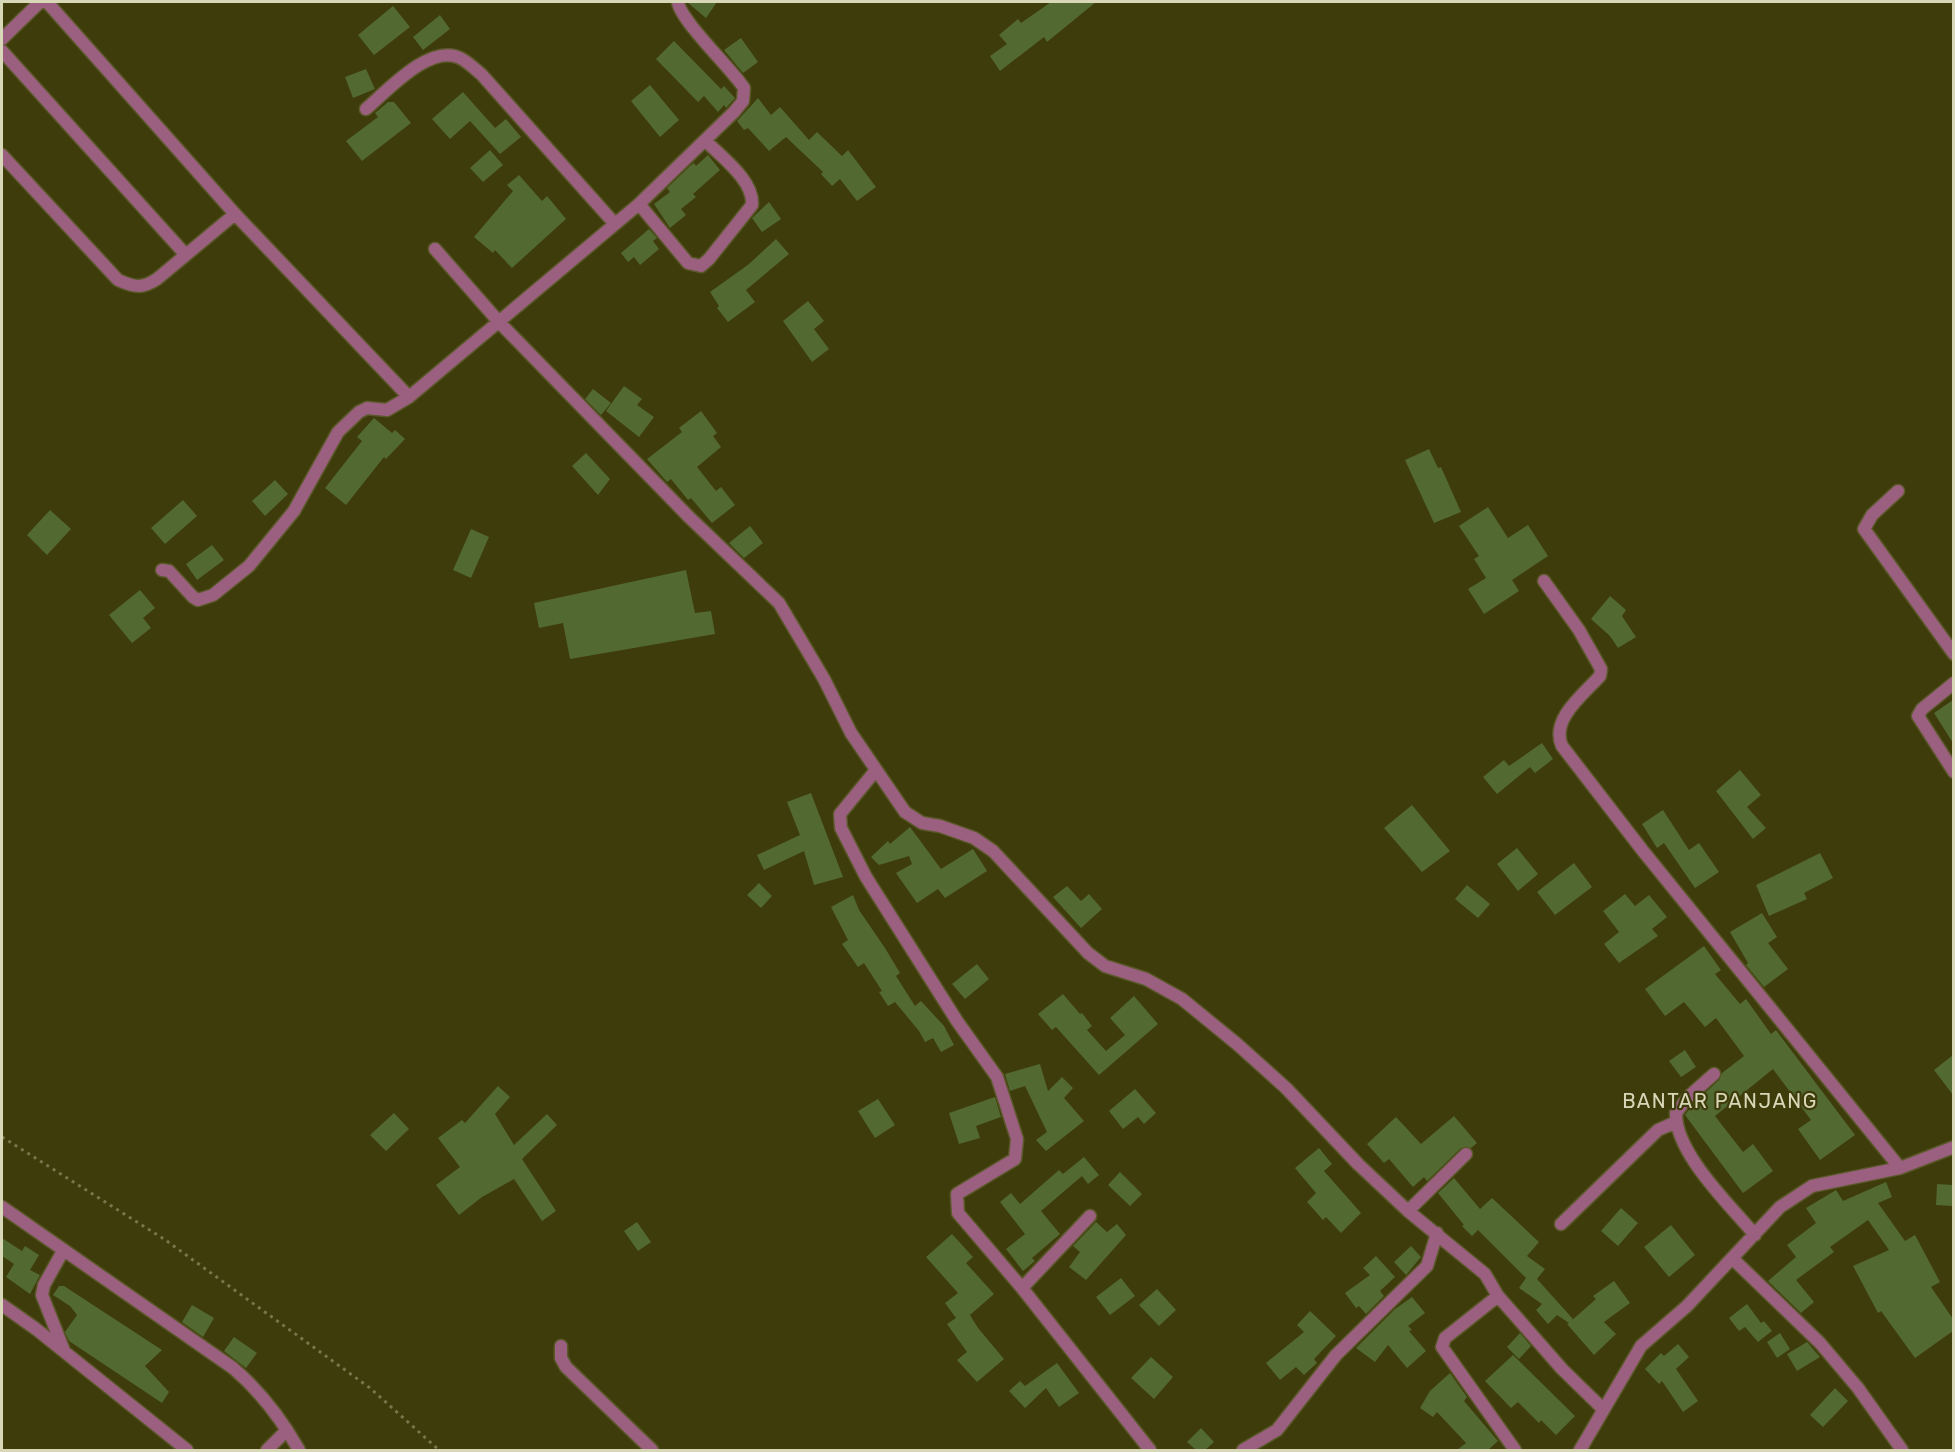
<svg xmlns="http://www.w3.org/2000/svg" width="1955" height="1452" viewBox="0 0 1955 1452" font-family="Rubik,sans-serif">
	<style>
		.building { fill: #536932 }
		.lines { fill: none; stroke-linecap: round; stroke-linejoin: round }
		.minor-casing { stroke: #5a5829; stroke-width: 15 }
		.path { stroke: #78764b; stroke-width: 3; stroke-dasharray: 3 4.5; stroke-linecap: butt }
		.minor { stroke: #9b6080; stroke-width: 12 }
		.labels { text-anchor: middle; stroke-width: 4.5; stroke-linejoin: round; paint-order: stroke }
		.quarter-label { font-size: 20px; letter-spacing: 1.5px; fill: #d8d7b8; stroke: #3e3c0a }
	</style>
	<rect width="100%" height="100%" fill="#3e3c0a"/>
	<path class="building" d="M687 2H717L706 18Z
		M1051 2H1096L1047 42 1044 37 1000 71 990 56 1007 44 999 35 1018 19 1021 23Z
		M393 6 410 27 374 55 358 35Z
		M440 15 450 29 423 50 413 37Z
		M741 38 758 62 743 73 724 50Z
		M674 41 721 89 724 86 735 98 726 108 724 105 718 112 704 96 698 102 656 59Z
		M366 69 375 89 353 98 345 77Z
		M650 85 679 120 660 137 631 101Z
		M463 92 495 128 506 119 521 137 500 154 470 121 450 139 432 119Z
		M758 98 771 115 780 107 809 140 817 132 842 156 848 150 876 187 857 201 840 179 832 186 821 174 823 172 786 137 769 151 748 128 744 130 737 121Z
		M388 102H394L411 123 362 161 346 141 378 117 375 113Z
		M490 150 503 165 483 182 470 168Z
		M708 155 720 170 693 194 696 197 681 209 686 215 670 228 654 204 670 192 667 188 690 166 694 163 696 166Z
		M519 175 542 201 547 196 566 219 512 268 495 250 493 253 474 237 513 191 507 185Z
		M769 202 781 219 762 232 752 218Z
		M649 229 657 238 653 241 659 249 640 265 634 257 628 262 621 253Z
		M776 239 789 254 746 290 755 302 728 322 717 308 719 306 710 292 749 264Z
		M808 301 824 321 814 329 829 349 812 362 783 321Z
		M624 386 642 399 637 405 654 417 639 437 606 411Z
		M593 389 611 403 601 415 585 399Z
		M701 411 717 433 713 436 721 447 697 467 716 491 721 487 735 505 712 523 691 498 688 500 671 479 667 482 647 459 682 432 679 428Z
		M374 418 392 433 395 430 405 439 386 459 384 457 346 505 325 488 362 441 357 437Z
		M1429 449 1438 468 1441 467 1461 512 1434 523 1405 460Z
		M586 453 610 479 598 495 572 466Z
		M275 480 288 494 265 516 252 501Z
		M183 500 197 516 165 544 151 528Z
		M1488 507 1508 538 1528 525 1548 556 1512 580 1519 591 1484 614 1468 589 1486 578 1474 559 1479 556 1459 526Z
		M50 510 71 529 47 555 27 535Z
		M750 526 763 543 744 558 729 543Z
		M471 529 489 537 471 578 453 570Z
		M212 545 224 560 197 580 186 564Z
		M686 570 695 613 711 611 715 634 570 659 563 623 539 628 534 603Z
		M140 590 155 608 143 618 151 628 132 643 109 615Z
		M1610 596 1626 610 1622 616 1636 637 1618 648 1610 636 1591 619Z
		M1953 700V743L1934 713Z
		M1542 743 1553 759 1535 773 1530 767 1497 794 1483 777 1504 760 1509 766Z
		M1740 770 1761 795 1747 807 1766 828 1753 839 1716 791Z
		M811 793 843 877 814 885 804 851 764 870 757 855 800 835 787 802Z
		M1412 805 1450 851 1422 872 1384 828Z
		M1663 810 1689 850 1699 843 1719 872 1695 888 1664 843 1657 848 1642 824Z
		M910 827 941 869 973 849 987 871 945 898 938 889 917 903 896 873 912 864 909 856 879 865 871 857 888 841 890 844Z
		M1517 848 1538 874 1518 891 1497 864Z
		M1820 853 1833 878 1804 893 1807 899 1769 916 1756 885Z
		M1574 863 1592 887 1555 915 1537 892Z
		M759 883 772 896 761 908 747 895Z
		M1467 885 1490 904 1478 918 1455 899Z
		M1067 886 1081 901 1089 894 1102 909 1081 928 1053 897Z
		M1625 894 1635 906 1649 895 1667 917 1652 929 1658 936 1619 963 1604 944 1619 932 1603 911Z
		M853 895 859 910 885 948 900 973 896 976 915 1006 921 1001 944 1026 954 1045 941 1052 933 1038 925 1042 919 1031 895 1002 888 1006 879 992 882 991 864 963 858 967 842 944 848 940 831 907Z
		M1762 913 1777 937 1768 943 1788 969 1764 987 1746 965 1748 963 1730 932Z
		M1704 946 1721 970 1715 974 1740 1004 1746 999 1771 1034 1776 1030 1855 1135 1820 1160 1798 1129 1811 1120 1773 1069 1715 1116 1743 1152 1753 1144 1773 1171 1743 1193 1685 1115 1694 1103 1719 1080 1722 1073 1744 1056 1716 1018 1705 1027 1684 1002 1665 1016 1645 989Z
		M977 964 989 979 965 999 952 984Z
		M1063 994 1080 1014 1082 1013 1092 1026 1087 1030 1106 1051 1125 1035 1110 1018 1134 996 1158 1024 1099 1075 1056 1027 1052 1030 1038 1014Z
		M1685 1050 1696 1067 1681 1077 1669 1061Z
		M1953 1055V1095L1934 1070Z
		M1040 1064 1048 1091 1062 1077 1073 1088 1064 1098 1084 1121 1046 1151 1036 1140 1047 1132 1025 1086 1010 1091 1005 1074Z
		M498 1086 510 1097 495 1114 514 1145 547 1114 557 1125 522 1159 556 1211 542 1221 514 1179 482 1197 459 1215 436 1185 460 1167 438 1138 462 1120 465 1123Z
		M1135 1089 1156 1113 1144 1124 1138 1117 1123 1129 1109 1111Z
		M995 1097 1001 1117 976 1126 980 1138 959 1144 949 1113Z
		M878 1099 895 1125 875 1138 858 1111Z
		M394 1113 409 1129 386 1151 370 1135Z
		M1454 1116 1477 1143 1471 1148H1461L1427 1181 1424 1177 1413 1187 1389 1159 1384 1163 1367 1144 1396 1117 1421 1144Z
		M1319 1148 1332 1164 1324 1171 1361 1213 1341 1233 1326 1217 1323 1220 1307 1202 1316 1193 1295 1168Z
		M1084 1157 1099 1175 1088 1184 1082 1176 1041 1211 1060 1234 1032 1258 1035 1261 1023 1271 1006 1249 1025 1234 1000 1202 1011 1193 1020 1204 1059 1170 1063 1174Z
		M1120 1172 1142 1194 1130 1206 1108 1185Z
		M1454 1178 1480 1209 1492 1198 1539 1242 1527 1256 1545 1269 1537 1279 1573 1319 1570 1322 1596 1299 1593 1296 1614 1281 1630 1303 1604 1322 1616 1334 1594 1355 1567 1324 1569 1323 1557 1315 1548 1324 1536 1310 1542 1304 1519 1288 1526 1278 1478 1230 1472 1236 1462 1226 1464 1225 1438 1193Z
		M1886 1182 1892 1197 1878 1203 1905 1241 1915 1235 1940 1282 1931 1287 1953 1319V1331L1915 1358 1881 1311 1878 1313 1853 1266 1889 1250 1868 1220 1830 1247 1834 1252 1796 1280 1814 1302 1801 1313 1768 1281 1796 1257 1787 1245 1816 1223 1806 1208 1836 1190 1843 1201Z
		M1937 1184 1953 1185 1952 1206 1936 1205Z
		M1621 1208 1638 1223 1618 1246 1601 1231Z
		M637 1222 651 1242 638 1251 624 1231Z
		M1096 1222 1107 1232 1117 1224 1126 1235 1086 1280 1069 1267 1080 1252 1073 1246Z
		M1671 1225 1695 1255 1669 1277 1644 1247Z
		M952 1234 973 1257 966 1263 994 1294 970 1315 978 1328 1004 1359 977 1382 957 1360 967 1352 947 1324 956 1318 945 1303 958 1293 926 1257Z
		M2 1238 22 1251 25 1246 39 1255 30 1270 40 1275 30 1294 6 1277 14 1264 2 1256Z
		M1411 1246 1421 1257 1406 1275 1394 1262Z
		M1376 1256 1395 1277 1380 1291 1384 1296 1366 1314 1359 1306 1356 1308 1345 1293 1370 1275 1363 1268Z
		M1121 1278 1135 1296 1110 1315 1096 1297Z
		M59 1286H64L162 1350 145 1366 169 1392 162 1403 69 1341 65 1332 77 1315 70 1306 53 1295Z
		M1157 1289 1176 1310 1159 1326 1139 1305Z
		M1412 1297 1425 1313 1408 1326 1412 1330 1409 1331 1426 1351 1407 1368 1388 1345 1375 1362 1356 1348 1395 1309Z
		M1747 1304 1761 1323 1764 1321 1772 1331 1758 1342 1745 1327 1739 1331 1729 1318Z
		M192 1305 214 1318 203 1337 182 1322Z
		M1310 1311 1336 1336 1314 1359 1317 1363 1304 1375 1296 1367 1280 1380 1266 1363 1304 1332 1297 1325Z
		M1520 1333 1531 1346 1519 1359 1507 1347Z
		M1780 1333 1790 1349 1777 1358 1767 1342Z
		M234 1337 257 1353 246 1368 224 1351Z
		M1807 1342 1820 1357 1797 1371 1787 1354Z
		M1678 1344 1689 1357 1676 1369 1698 1401 1683 1412 1662 1381 1659 1384 1645 1369 1661 1353 1664 1356Z
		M1513 1355 1575 1416 1556 1435 1541 1420 1539 1423 1518 1402 1511 1408 1485 1381Z
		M1151 1357 1173 1377 1154 1399 1131 1378Z
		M1057 1363 1079 1393 1059 1407 1046 1388 1025 1408 1009 1391 1020 1381 1025 1386Z
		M1450 1373 1467 1397 1464 1401 1498 1441 1488 1450H1457L1466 1443 1437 1412 1433 1417 1420 1408 1430 1391Z
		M1835 1388 1848 1401 1823 1427 1810 1415Z
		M1201 1428 1214 1442 1205 1450H1196L1187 1442Z"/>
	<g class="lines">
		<defs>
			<path id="minor" d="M47 2 235 214 409 397
				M2 39 40 2
				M2 51 185 254
				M366 109C387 91 430 43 460 58 468 62 475 69 482 75L615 224
				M2 155 118 280C134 287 142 289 157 279L235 214
				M639 204 688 263 701 266 709 259 752 205C754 180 721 157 705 140
				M435 249 499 322 689 517 779 603 824 679 851 733 905 812 922 823 940 826 974 838 993 851 1088 953 1105 966 1146 979 1182 999 1237 1044 1286 1088 1358 1164 1408 1211 1485 1274 1498 1296 1562 1369 1603 1409
				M1898 491 1872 515 1864 529 1954 654
				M162 570 169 571 193 597 198 600 213 595 249 566 294 511 338 432 359 412 367 408 387 410 409 397 639 204 734 112 743 101 744 88C730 67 680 20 678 2
				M1544 581 1579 630 1601 669 1600 676C1584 694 1550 719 1562 746L1643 851 1900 1168
				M1954 683 1922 709 1918 716 1954 772
				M876 770 840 814 841 828 866 877 957 1021 997 1077 1017 1139 1015 1159 957 1194 958 1213 1022 1288 1150 1450
				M1714 1074 1688 1097 1676 1113C1675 1153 1730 1205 1755 1235
				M2 1207 233 1368C260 1391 282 1420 299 1450
				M1408 1211 1466 1154
				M1561 1224 1658 1130 1676 1122
				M1733 1259 1820 1343 1858 1388 1902 1450
				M1022 1288 1090 1216
				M1498 1296 1445 1338 1442 1347 1515 1450
				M2 1305 36 1329 187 1450
				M561 1346V1358L566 1367 652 1450
				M63 1348 42 1295 44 1285 63 1251
				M267 1450 287 1430
				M1243 1450 1277 1430 1336 1355 1427 1266 1437 1233
				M1580 1450 1641 1346 1687 1306 1780 1207 1812 1186 1900 1168 1954 1147"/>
		</defs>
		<use href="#minor" class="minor-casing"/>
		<path class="path" d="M2 1137 164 1239 370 1388 439 1450"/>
		<use href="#minor" class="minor"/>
	</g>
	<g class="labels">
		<g class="quarter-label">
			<text x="1720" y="1108">BANTAR PANJANG</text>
		</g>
	</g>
	<rect width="1955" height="1452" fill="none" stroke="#d8d7b8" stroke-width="6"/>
</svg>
